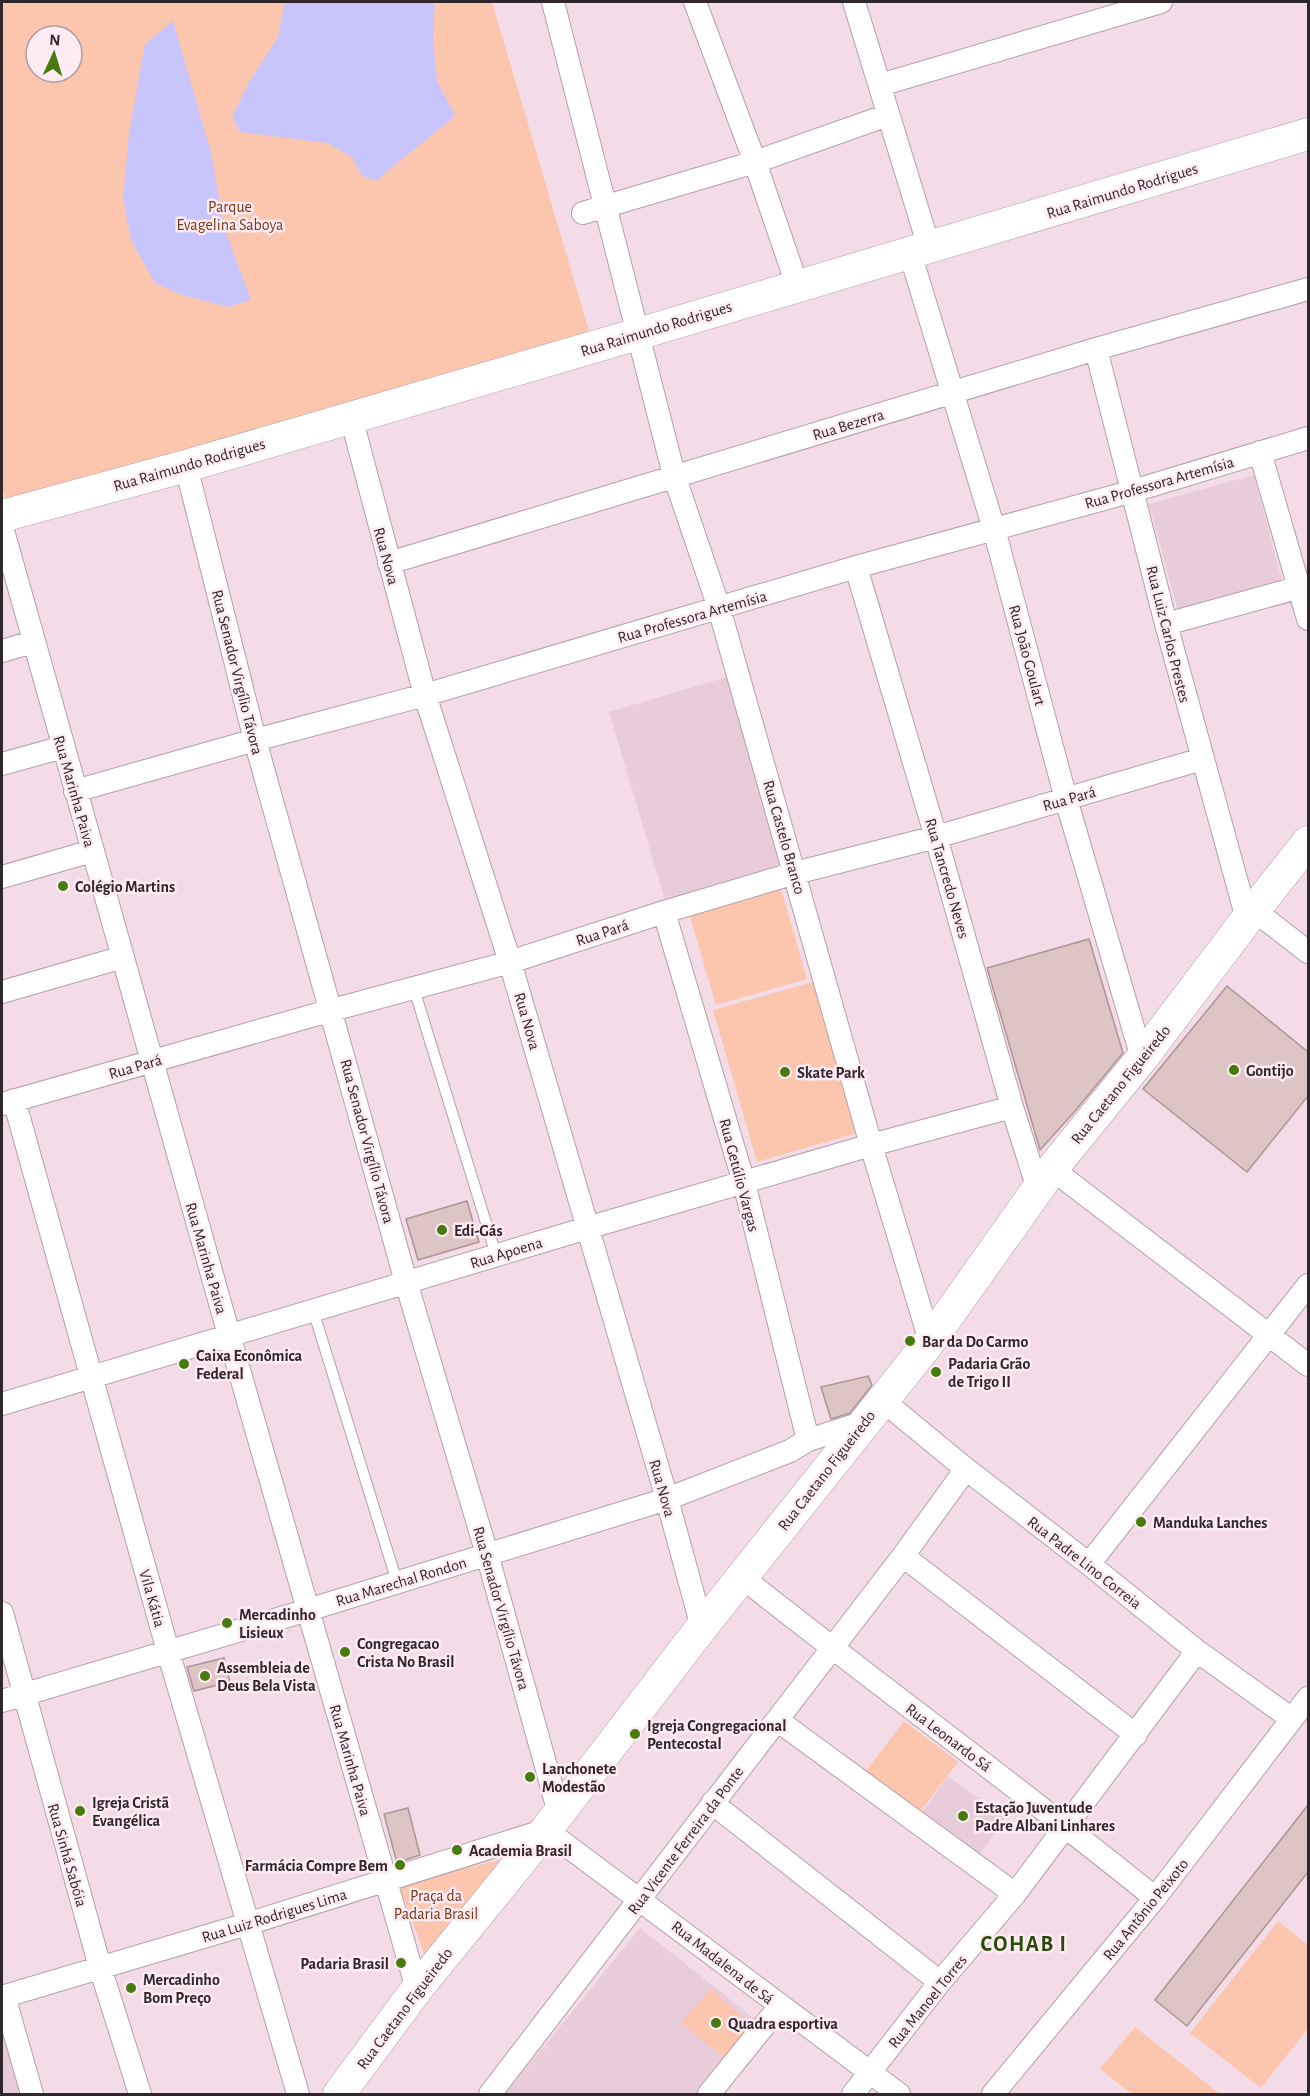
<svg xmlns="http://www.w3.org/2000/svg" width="1310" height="2096" viewBox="0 0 1310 2096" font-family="'Alegreya Sans',sans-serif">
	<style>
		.built { fill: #e9ccda }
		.green { fill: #fcc5ad; fill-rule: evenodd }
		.water { fill: #c8c5fd }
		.building { fill: #dec5c5; stroke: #ac9494; stroke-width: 1.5 }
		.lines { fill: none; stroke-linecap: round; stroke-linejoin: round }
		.service-casing { stroke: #b49fa9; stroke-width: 12 }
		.minor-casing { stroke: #b49fa9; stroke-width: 24 }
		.secondary-casing { stroke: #b49fa9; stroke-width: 33 }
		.service { stroke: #fff; stroke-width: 10 }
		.minor { stroke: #fff; stroke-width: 22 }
		.secondary { stroke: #fff; stroke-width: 32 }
		.poi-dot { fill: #477b0d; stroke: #feebf4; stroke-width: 2 }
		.labels { text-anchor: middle; stroke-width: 5; stroke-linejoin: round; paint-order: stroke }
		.street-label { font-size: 16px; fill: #30272c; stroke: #feebf4 }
		.park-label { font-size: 16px; fill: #783715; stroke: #feebf4 }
		.poi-label { font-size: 16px; font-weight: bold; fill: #30272c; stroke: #feebf4; text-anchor: start }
		.district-label { font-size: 22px; font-weight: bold; letter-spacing: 1.5px; fill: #284a05; stroke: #feebf4 }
	</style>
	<rect width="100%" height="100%" fill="#f3dce8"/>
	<path class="built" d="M1254 475 1283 584 1178 611 1149 504Z
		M730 676 786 864 665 900 609 712Z
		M948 1776 1006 1818 978 1856 920 1815Z
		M640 1928 756 2020 697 2094H505L544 2046 555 2053 545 2045Z
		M2 2023 22 2094H2Z"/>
	<path class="green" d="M2 2H492L589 331 7 505 2 487ZM36 36H72V72H36Z
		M780 885 807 979 716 1005 688 910Z
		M813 982 857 1133 757 1162 713 1010Z
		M904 1721 958 1762 917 1816 863 1775Z
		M503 1859 427 1962 399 1885Z
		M1278 1921 1308 1945V2028L1261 2088 1190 2033Z
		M710 1989 751 2024 724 2057 681 2023Z
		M1135 2027 1220 2094H1132L1100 2069Z"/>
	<path class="water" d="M285 2H435L433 39 437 81 455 115C430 139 402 157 377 181L362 176 352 157 327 143 240 132 232 117 249 82 278 37Z
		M173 21 211 152 224 227 251 300 228 307 182 295 155 283 131 240 123 198 129 133 145 44Z"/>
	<path class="building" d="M1089 939 1123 1053 1076 1110 1040 1150 987 968Z
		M1227 986 1308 1052V1096L1247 1172 1143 1089Z
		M467 1201 479 1242 418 1260 406 1219Z
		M868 1376 872 1385 850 1413 831 1419 821 1387Z
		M224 1658 230 1682 194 1691 187 1667Z
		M1308 1805V1872L1187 2026 1155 2000Z
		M408 1808 420 1855 397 1863 384 1814Z"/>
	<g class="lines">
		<defs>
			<path id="service" d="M414 989 496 1255
				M313 1310 397 1582"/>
			<path id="minor" d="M553 2 674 475 719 608 871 1145 930 1341
				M695 2 755 162 797 285
				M854 2 929 247
				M880 85 1161 2
				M583 213 755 162 888 115
				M910 253 994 529 1066 799 1142 1058
				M1096 349 1166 624 1247 919
				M351 417 425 695 510 962 667 1499 702 1627
				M1260 452 1308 619
				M186 466 255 740 406 1282 487 1554 559 1813
				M2 527 229 1335 417 1989
				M389 563 1096 349 1308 289
				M856 567 936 837 1012 1107 1038 1189
				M1166 624 1308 585
				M2 651 33 642
				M2 764 63 747
				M75 791 255 740 425 695 856 567 1133 491 1308 438
				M2 877 92 851
				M1255 911 1308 952
				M664 912 744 1183 808 1440
				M2 992 123 957
				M14 1100 168 1651 298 2094
				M2 1104 332 1010 510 962 664 912 795 873 936 837 1202 759
				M1052 1169 1308 1365
				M882 1400 966 1469 1089 1564 1197 1651 1292 1719
				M2 1404 587 1228 871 1145 1012 1107
				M903 1556 1136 1735
				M1089 1564 1308 1285
				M743 1578C879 1686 1020 1788 1155 1898
				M2 1613 100 1967 140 2094
				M2 1701 308 1610 667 1499 790 1451 808 1440 862 1423
				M777 1720 1015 1894
				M712 1803 940 1982
				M4 1996 32 2094
				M2 1997 247 1924 546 1830 899 2094
				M490 2094 903 1556 966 1469
				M709 2094 780 2006
				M853 2094 940 1982 1015 1894 1197 1651
				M993 2094 1155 1898 1308 1698"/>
			<path id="secondary" d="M2 516 186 466 638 334 1308 134
				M339 2094 417 1989 546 1830 702 1627 930 1341 1052 1169 1142 1058 1247 919 1308 842"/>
		</defs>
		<use href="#service" class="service-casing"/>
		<use href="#minor" class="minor-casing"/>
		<use href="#secondary" class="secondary-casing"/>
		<use href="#service" class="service"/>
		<use href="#minor" class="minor"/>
		<use href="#secondary" class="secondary"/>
	</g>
	<g class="poi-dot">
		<circle cx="63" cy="886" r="6"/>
		<circle cx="1234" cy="1070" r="6"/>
		<circle cx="785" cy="1072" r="6"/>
		<circle cx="442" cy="1230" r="6"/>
		<circle cx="910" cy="1341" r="6"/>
		<circle cx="184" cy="1364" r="6"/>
		<circle cx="936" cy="1372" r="6"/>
		<circle cx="1141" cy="1522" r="6"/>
		<circle cx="227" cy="1623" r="6"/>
		<circle cx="345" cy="1652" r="6"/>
		<circle cx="205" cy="1676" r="6"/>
		<circle cx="635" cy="1734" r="6"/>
		<circle cx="530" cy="1777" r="6"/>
		<circle cx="80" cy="1811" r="6"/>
		<circle cx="963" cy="1816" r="6"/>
		<circle cx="457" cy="1850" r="6"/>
		<circle cx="400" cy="1865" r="6"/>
		<circle cx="401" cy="1963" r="6"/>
		<circle cx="131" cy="1988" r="6"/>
		<circle cx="716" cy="2023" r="6"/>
	</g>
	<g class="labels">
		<g class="street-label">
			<text transform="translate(1122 190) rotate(-17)" y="6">Rua Raimundo Rodrigues</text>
			<text transform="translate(656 328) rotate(-17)" y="6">Rua Raimundo Rodrigues</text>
			<text transform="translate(848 424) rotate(-17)" y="6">Rua Bezerra</text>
			<text transform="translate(189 464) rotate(-16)" y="6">Rua Raimundo Rodrigues</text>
			<text transform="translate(1159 482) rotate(-16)" y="6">Rua Professora Artemísia</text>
			<text transform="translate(387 556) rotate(75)" y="6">Rua Nova</text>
			<text transform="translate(692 616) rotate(-16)" y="6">Rua Professora Artemísia</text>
			<text transform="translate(1169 634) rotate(76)" y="6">Rua Luiz Carlos Prestes</text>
			<text transform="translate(1028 655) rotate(75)" y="6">Rua João Goulart</text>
			<text transform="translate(238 672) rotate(76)" y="6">Rua Senador Virgílio Távora</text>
			<text transform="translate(75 791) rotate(74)" y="6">Rua Marinha Paiva</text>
			<text transform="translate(1069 798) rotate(-16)" y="6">Rua Pará</text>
			<text transform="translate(785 837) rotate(74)" y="6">Rua Castelo Branco</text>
			<text transform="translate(948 878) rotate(74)" y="6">Rua Tancredo Neves</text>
			<text transform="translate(602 932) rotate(-18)" y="6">Rua Pará</text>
			<text transform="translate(528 1021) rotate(74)" y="6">Rua Nova</text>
			<text transform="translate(135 1066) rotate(-16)" y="6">Rua Pará</text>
			<text transform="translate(1120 1084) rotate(-51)" y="6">Rua Caetano Figueiredo</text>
			<text transform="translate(368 1141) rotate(75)" y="6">Rua Senador Virgílio Távora</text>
			<text transform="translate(740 1175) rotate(75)" y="6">Rua Getúlio Vargas</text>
			<text transform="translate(506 1252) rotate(-17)" y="6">Rua Apoena</text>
			<text transform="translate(207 1258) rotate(74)" y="6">Rua Marinha Paiva</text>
			<text transform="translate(826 1470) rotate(-52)" y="6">Rua Caetano Figueiredo</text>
			<text transform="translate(663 1488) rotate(74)" y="6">Rua Nova</text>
			<text transform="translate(1085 1562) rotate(38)" y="6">Rua Padre Lino Correia</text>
			<text transform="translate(401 1581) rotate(-17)" y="6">Rua Marechal Rondon</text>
			<text transform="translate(153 1598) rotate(74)" y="6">Vila Kátia</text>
			<text transform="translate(502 1608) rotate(74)" y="6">Rua Senador Virgílio Távora</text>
			<text transform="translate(949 1737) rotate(37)" y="6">Rua Leonardo Sá</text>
			<text transform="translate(351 1760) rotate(74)" y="6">Rua Marinha Paiva</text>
			<text transform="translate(685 1840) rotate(-53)" y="6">Rua Vicente Ferreira da Ponte</text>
			<text transform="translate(68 1855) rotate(74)" y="6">Rua Sinhá Sabóia</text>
			<text transform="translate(1145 1909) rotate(-51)" y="6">Rua Antônio Peixoto</text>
			<text transform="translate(274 1915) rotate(-17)" y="6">Rua Luiz Rodrigues Lima</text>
			<text transform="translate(723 1962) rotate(38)" y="6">Rua Madalena de Sá</text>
			<text transform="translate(927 2001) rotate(-51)" y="6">Rua Manoel Torres</text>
			<text transform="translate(404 2008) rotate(-53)" y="6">Rua Caetano Figueiredo</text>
		</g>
		<g class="park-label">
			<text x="230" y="212">Parque<tspan x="230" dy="18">Evagelina Saboya</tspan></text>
			<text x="436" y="1901">Praça da<tspan x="436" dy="18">Padaria Brasil</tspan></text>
		</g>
		<g class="poi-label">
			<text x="75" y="892">Colégio Martins</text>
			<text x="1246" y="1076">Gontijo</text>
			<text x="797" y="1078">Skate Park</text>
			<text x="454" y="1236">Edi-Gás</text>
			<text x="922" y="1347">Bar da Do Carmo</text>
			<text x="196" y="1361">Caixa Econômica<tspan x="196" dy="18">Federal</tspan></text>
			<text x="948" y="1369">Padaria Grão<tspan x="948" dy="18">de Trigo II</tspan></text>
			<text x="1153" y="1528">Manduka Lanches</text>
			<text x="239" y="1620">Mercadinho<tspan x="239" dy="18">Lisieux</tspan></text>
			<text x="357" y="1649">Congregacao<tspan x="357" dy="18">Crista No Brasil</tspan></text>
			<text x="217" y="1673">Assembleia de<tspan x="217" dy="18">Deus Bela Vista</tspan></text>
			<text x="647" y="1731">Igreja Congregacional<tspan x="647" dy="18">Pentecostal</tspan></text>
			<text x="542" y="1774">Lanchonete<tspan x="542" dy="18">Modestão</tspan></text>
			<text x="92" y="1808">Igreja Cristã<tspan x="92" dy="18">Evangélica</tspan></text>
			<text x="975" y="1813">Estação Juventude<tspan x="975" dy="18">Padre Albani Linhares</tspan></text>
			<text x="469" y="1856">Academia Brasil</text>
			<text x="388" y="1871" text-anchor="end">Farmácia Compre Bem</text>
			<text x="389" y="1969" text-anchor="end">Padaria Brasil</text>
			<text x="143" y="1985">Mercadinho<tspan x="143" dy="18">Bom Preço</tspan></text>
			<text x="728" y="2029">Quadra esportiva</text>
		</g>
		<g class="district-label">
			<text x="1024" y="1951">COHAB I</text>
		</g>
	</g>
	<rect width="1310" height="2096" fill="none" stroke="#30272c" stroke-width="6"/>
	<g transform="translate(54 54) rotate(4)"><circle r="28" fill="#feebf4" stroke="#ac9da4" stroke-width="1.5"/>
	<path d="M0-4.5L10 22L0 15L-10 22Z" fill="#477b0d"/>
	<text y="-9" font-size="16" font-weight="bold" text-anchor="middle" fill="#30272c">N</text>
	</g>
</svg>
